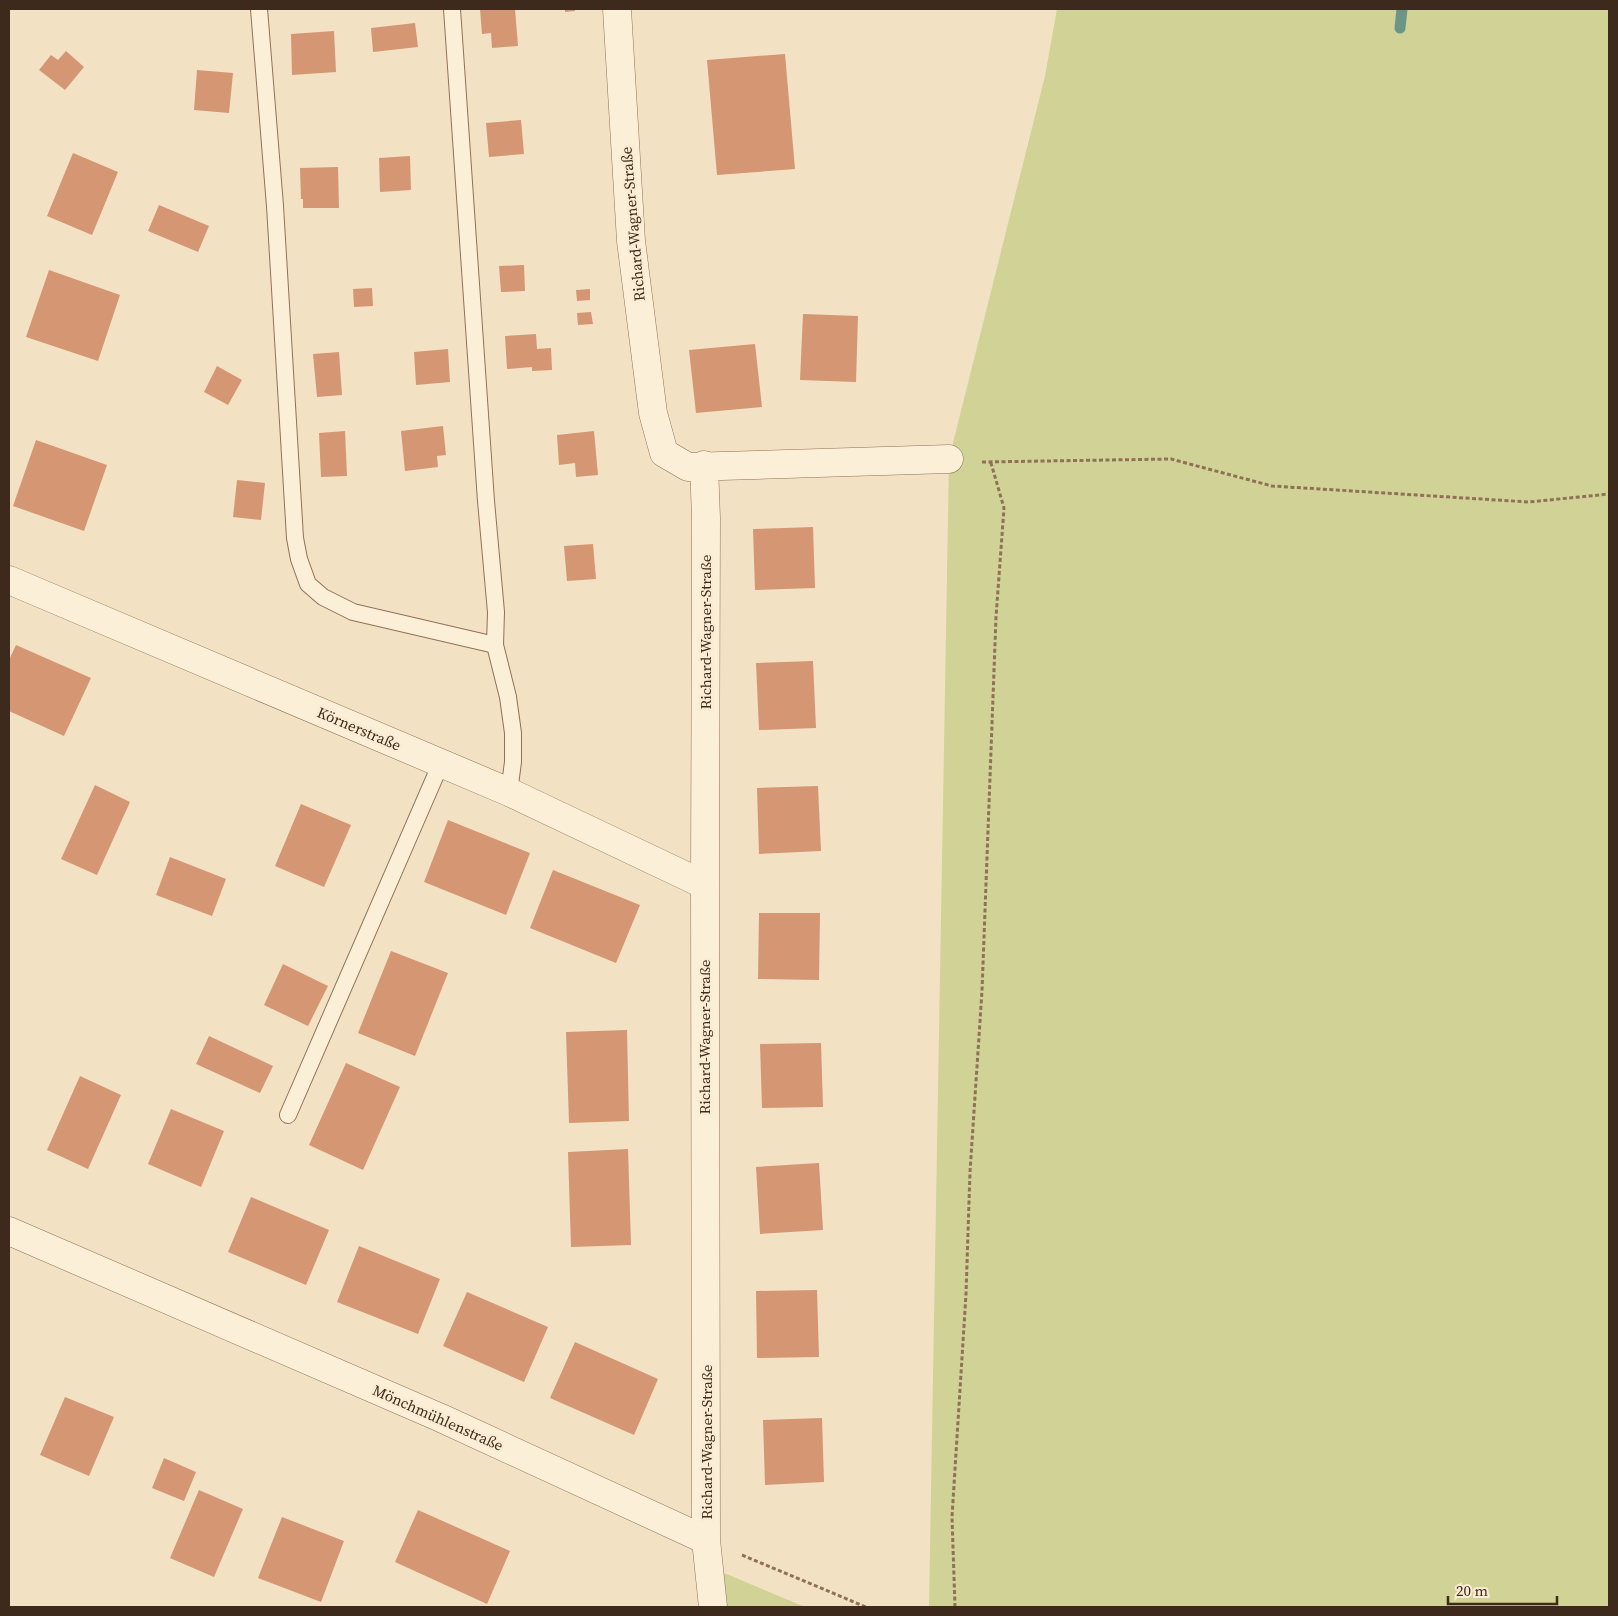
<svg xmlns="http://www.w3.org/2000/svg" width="1618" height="1616" viewBox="0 0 1618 1616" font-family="'Source Serif 4',serif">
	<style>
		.green { fill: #d0d395 }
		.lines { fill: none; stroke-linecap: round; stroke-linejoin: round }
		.stream { stroke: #6b9587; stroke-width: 11 }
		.building { fill: #d59674 }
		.lane-casing { stroke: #907157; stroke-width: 18 }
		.street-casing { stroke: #907157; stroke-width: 29 }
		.path { stroke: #907157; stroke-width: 3; stroke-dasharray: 4 2.5; stroke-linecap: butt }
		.lane { stroke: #fcefd7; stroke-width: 16 }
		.street { stroke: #fcefd7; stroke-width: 28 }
		.labels { text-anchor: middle; stroke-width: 5; stroke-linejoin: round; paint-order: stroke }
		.street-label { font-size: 15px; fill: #3e2a1d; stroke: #f9ecd3 }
	</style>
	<rect width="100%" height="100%" fill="#f3e1c3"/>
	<path class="green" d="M1057 9H1609V1607H929L949 459 1045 76Z
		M717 1570 805 1607H713Z"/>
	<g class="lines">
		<path class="stream" d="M1400 28 1402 9"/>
	</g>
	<path class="building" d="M480 9H515L518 46 492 48 491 33 482 34Z
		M565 9H575V11L565 12Z
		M415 23 418 47 373 52 371 28Z
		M334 31 336 72 292 75 291 34Z
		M66 51 84 67 65 90 39 70 51 55 58 60Z
		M785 54 795 169 717 175 707 60Z
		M197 70 233 73 229 113 194 110Z
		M521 120 524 154 489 157 486 123Z
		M73 153 118 172 92 235 47 216Z
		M410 156 411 190 380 192 379 158Z
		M338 167 339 208H303V199H301L300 168Z
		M159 205 209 226 198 252 148 231Z
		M524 265 525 291 501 292 499 266Z
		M49 270 120 295 98 361 26 337Z
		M372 288 373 306 354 307 353 289Z
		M590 289V300L577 301 576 290Z
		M591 312 593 324 578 325 577 313Z
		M803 314 858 316 856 382 800 380Z
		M536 334 537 349 551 348 552 370 532 371V367L507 369 505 336Z
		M755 344 762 407 696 413 689 350Z
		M448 349 450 382 416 385 414 352Z
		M339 352 342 395 317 397 313 354Z
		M217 366 242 380 228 405 204 392Z
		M443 426 446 455 437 456 438 467 405 471 401 431Z
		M345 431 347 476 321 477 319 433Z
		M594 431 598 475 576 477 575 463 559 465 557 435Z
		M36 440 107 465 84 531 13 506Z
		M237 480 265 483 261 520 233 517Z
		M813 527 815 588 755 590 753 529Z
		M593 544 596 579 567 581 564 546Z
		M16 645 91 678 64 736 9 711V660Z
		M813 661 816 728 759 730 756 663Z
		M95 785 130 802 97 875 61 859Z
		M818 786 821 851 759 854 757 788Z
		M301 804 351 825 324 887 275 866Z
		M448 820 530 853 506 915 424 882Z
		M170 857 226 879 212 916 156 895Z
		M553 870 640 905 616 963 530 928Z
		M759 913H820L819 980 758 979Z
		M391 951 448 973 415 1056 358 1033Z
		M283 964 328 986 308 1026 264 1005Z
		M627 1030 629 1121 569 1123 566 1032Z
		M209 1036 273 1066 260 1093 196 1064Z
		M821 1043 823 1107 762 1108 760 1044Z
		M346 1063 400 1087 363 1170 309 1145Z
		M80 1076 121 1095 88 1169 47 1150Z
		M171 1109 224 1131 201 1187 148 1164Z
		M628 1149 631 1245 571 1247 568 1152Z
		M819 1163 823 1230 760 1234 756 1167Z
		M251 1197 329 1230 306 1285 228 1252Z
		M359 1246 440 1279 418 1334 337 1302Z
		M817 1290 819 1357 757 1358 756 1291Z
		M467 1292 548 1327 524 1382 443 1346Z
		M575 1342 658 1379 634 1435 550 1398Z
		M65 1397 114 1417 89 1476 40 1455Z
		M822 1418 824 1482 765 1485 763 1420Z
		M164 1458 196 1472 184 1501 152 1488Z
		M199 1490 243 1509 214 1577 170 1558Z
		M418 1510 510 1551 487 1604 395 1562Z
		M282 1517 344 1541 321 1602 258 1578Z"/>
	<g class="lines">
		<defs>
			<path id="lane" d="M259 9 275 206 295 538 299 559 308 584 323 597 353 612 495 645
				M452 9 486 501 496 612 495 645 508 697 513 733V762L509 792
				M288 1115 441 763"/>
			<path id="street" d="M617 9 631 241 653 413 664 453 688 467 949 459
				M704 465 706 518 705 885 706 1540 713 1607
				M9 580 509 792 705 885
				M9 1231 441 1418 706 1540"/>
		</defs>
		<use href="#lane" class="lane-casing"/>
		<use href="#street" class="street-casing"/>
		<path class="path" d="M982 462 1171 459 1272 486 1529 502 1609 494
			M742 1555 866 1607
			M955 1607 952 1517 966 1294 970 1172 982 991 996 617 1004 508 991 463"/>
		<use href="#lane" class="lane"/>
		<use href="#street" class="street"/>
	</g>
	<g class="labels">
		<g class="street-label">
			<text transform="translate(633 224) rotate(-95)" y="5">Richard-Wagner-Straße</text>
			<text transform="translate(706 632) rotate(-90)" y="5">Richard-Wagner-Straße</text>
			<text transform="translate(359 729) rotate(23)" y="5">Körnerstraße</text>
			<text transform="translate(705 1037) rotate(-90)" y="5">Richard-Wagner-Straße</text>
			<text transform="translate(438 1418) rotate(24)" y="5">Mönchmühlenstraße</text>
			<text transform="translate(707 1442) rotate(-90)" y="5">Richard-Wagner-Straße</text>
		</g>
	</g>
	<rect width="1618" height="1616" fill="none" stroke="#3e2a1d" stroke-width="20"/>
	<path d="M1448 1596v8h109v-8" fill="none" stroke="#3e2a1d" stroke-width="2.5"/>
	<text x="1456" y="1596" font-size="15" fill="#3e2a1d" stroke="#f9ecd3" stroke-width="4" paint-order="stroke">20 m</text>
</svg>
